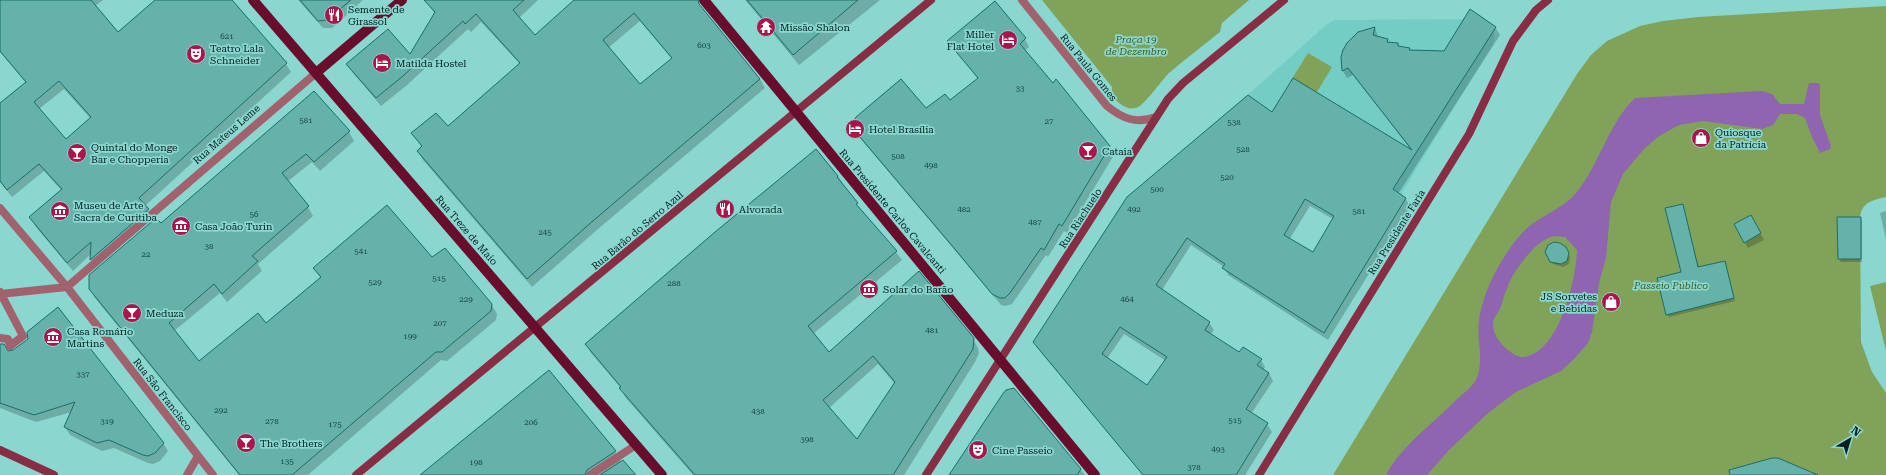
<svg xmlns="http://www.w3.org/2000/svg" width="1886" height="475" viewBox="0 0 1886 475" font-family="'Roboto Serif',serif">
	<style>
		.built { fill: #73cdc5 }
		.green { fill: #81a259 }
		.water { fill: #8f64b1; fill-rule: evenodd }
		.shadow { fill: #0003; fill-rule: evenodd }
		.building { fill: #65b2ab; stroke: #1a6e69; fill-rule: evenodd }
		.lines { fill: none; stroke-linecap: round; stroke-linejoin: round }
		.street { stroke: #a1626d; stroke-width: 8 }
		.secondary { stroke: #872d44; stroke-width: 8 }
		.primary { stroke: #680d2b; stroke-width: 10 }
		.labels { text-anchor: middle; stroke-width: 3.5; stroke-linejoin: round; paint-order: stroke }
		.number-label { font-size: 8px; fill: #194340 }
		.poi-label { font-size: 10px; fill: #001e1c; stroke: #8ad7d0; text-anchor: start }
		.park-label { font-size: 10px; font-style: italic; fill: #40591c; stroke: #8ad7d0 }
		.street-label { font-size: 10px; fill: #001e1c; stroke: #8ad7d0 }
	</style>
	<rect width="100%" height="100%" fill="#8ad7d0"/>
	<path class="built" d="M1481 19 1493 30 1495 37 1493 44 1395 204 1240 102 1326 25 1334 20Z"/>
	<path class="green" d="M1042 0H1249L1222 23 1220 32C1203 46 1185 59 1169 73 1162 80 1145 104 1138 107 1128 112 1118 103 1112 96V87Z
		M1886 6V197C1873 200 1862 202 1860 217L1861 342 1872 372 1886 393V475H1333L1577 74 1591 55 1607 41 1640 26 1663 21 1698 17Z
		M1308 53 1332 67 1314 97 1290 82Z
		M1886 282V351L1870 286Z"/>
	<path class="water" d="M1809 83H1818L1820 85V115L1831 146 1830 149 1820 153 1812 137 1805 118 1797 114H1780L1773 125 1762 129 1703 121 1679 125 1659 136 1644 149 1623 174 1611 202 1606 258 1599 283 1592 332 1588 343 1574 359 1561 371 1516 392 1488 413 1449 450 1427 475H1386C1402 445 1433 424 1456 400 1462 395 1469 389 1474 383 1486 364 1476 341 1479 321 1480 311 1484 298 1488 288 1495 270 1515 236 1532 224 1547 213 1563 208 1576 193 1600 164 1608 124 1635 98L1762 91 1772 94 1780 104H1804ZM1554 236 1565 237 1577 250C1576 280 1560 350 1525 357 1519 358 1513 354 1508 350 1500 344 1492 333 1493 322 1494 317 1498 313 1500 309 1504 297 1507 286 1513 275 1523 260 1536 241 1554 236Z"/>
	<path class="shadow" d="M0 0H103L95 6 117 33 156 0H231L286 64 291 72 145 206 153 218 96 267 91 260V254L73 271 35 226 31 217 62 191 44 171 12 197 0 182V104L26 83 0 52ZM64 89 91 119 66 141 39 109Z
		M298 0H363L332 28H323Z
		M425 0H538L519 18 535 37 576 0H696L701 9 760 79 765 88 598 229 532 287 423 160 418 151 422 147 412 133 447 127 520 64 481 22 471 32 468 29 407 85 381 106 353 73 348 64 411 56 435 14ZM640 21 672 59 640 86 608 48Z
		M745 0H880L799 65Z
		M1495 27 1500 35 1398 194 1406 199 1410 207 1328 340 1228 275 1224 267 1191 245 1162 290 1209 323 1214 330 1210 335 1239 354 1261 360 1265 367 1263 370 1269 373 1273 381 1251 414 1267 424 1272 432 1245 475H1143L1039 350 1035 342 1272 113 1412 151 1353 75 1347 78 1343 71 1342 57 1358 33 1375 28 1378 37 1387 40 1389 43 1398 44 1399 47 1409 49 1410 51 1444 52ZM1310 206 1333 219 1313 254 1289 240ZM1124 334 1166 361 1148 387 1107 359Z
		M1025 39 1029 47 1024 51 1053 84 1056 81 1114 155 1067 233 1064 231 1048 257 1046 255 1012 304 1005 306 1001 305 860 138 855 130 950 102 978 79 949 41Z
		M314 93 349 132 354 141 320 171 312 162 287 182 308 207 313 216 258 264 262 271 227 302 220 293 174 331 199 363 266 324 321 279 315 269 432 259 492 305 497 314 496 320 447 361 441 360 308 475H239L95 298 90 289 161 225Z
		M816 150 838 176 862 212 896 252 902 260 813 334 829 353 973 339 978 348 979 353 975 362 904 475H693L625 397 621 388 591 353 586 344ZM878 364 895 384 857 440 829 408Z
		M1682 205 1699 268 1726 265 1735 301 1669 317 1667 314 1682 272Z
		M1886 211V240L1880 213Z
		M1751 216 1764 240 1748 248 1735 225Z
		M1860 218 1862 221V262H1841L1839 259Z
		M1567 251 1570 257 1569 264 1563 267 1553 264 1546 252Z
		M0 344 7 351 163 443 168 451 160 461 153 464 148 463 114 448 102 451 70 435 65 427 72 412 36 422 0 408Z
		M548 371 615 452 621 462 635 475H425Z
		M1013 389 1085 475H950Z"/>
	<path class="building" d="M0 0H91L118 32 155 0H232L287 63 139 198 149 209 90 260 91 242 67 263 29 217 62 189 39 164 7 190 0 181V103L26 82 0 51ZM59 81 91 117 66 139 34 102Z
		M300 0H351L327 20 318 21Z
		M424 0H524L513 10 535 35 574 0H698L699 4 760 79 594 220 527 279 417 151 422 146 411 133 436 113 448 126 520 63 476 14 465 24 463 21 403 76 376 98 346 64 388 29 410 54 435 12ZM634 13 672 58 640 84 603 40Z
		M747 0H858L793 55Z
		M995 1 1026 38 1020 44 1053 83 1056 79 1110 146 1062 226 1059 224 1044 250 1041 248 1010 293 1005 298H1000L992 294 954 248 854 130 852 124 856 117 901 79 926 108 945 94 950 100 978 78 947 41Z
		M1470 9 1496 27 1393 189 1406 198 1324 333 1222 268 1225 264 1187 238 1156 285 1210 322 1205 330 1239 352 1243 347 1262 359 1257 365 1269 373 1246 409 1268 423 1236 475H1143L1033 342 1127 197 1248 95 1272 112 1293 78 1412 150 1348 68 1342 71 1341 57 1343 50 1347 43 1358 32 1375 27 1373 35 1388 39 1387 42 1398 43V46L1410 48 1409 50 1444 51ZM1305 199 1334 216 1313 252 1284 235ZM1120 327 1167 357 1147 385 1102 354Z
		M314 91 350 131 314 162 306 154 282 173 309 206 252 256 258 261 222 294 214 284 169 323 199 361 258 313 266 323 321 277 313 268 387 205 432 257 445 248 492 304 491 311 442 352H436L292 475H240L89 289V275L156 218 161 223Z
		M816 149 838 176 837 177 858 203 856 204 897 251 808 326 829 352 919 271 974 338 973 349 893 475H695L619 388 621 387 585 344 715 232ZM873 356 895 382 857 439 823 400Z
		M1683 204 1698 267 1725 261 1734 298 1666 315 1657 278 1681 272 1665 208Z
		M1751 215 1761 233 1744 243 1734 224Z
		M1837 217H1861V259H1838Z
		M1554 242 1560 243 1566 247 1569 253 1567 261 1561 264 1550 262 1545 252 1548 245Z
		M58 307 164 443 155 453 148 456 143 455 109 440 97 443 64 427 75 402 34 415 0 403V344H4L8 351 13 350 28 339 27 332Z
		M549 370 616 451 587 470 585 475H420Z
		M1014 388 1081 469 1077 475H949L1002 395 1006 390Z
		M1772 458H1778L1818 475H1730L1729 470Z
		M623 460 636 475H600Z"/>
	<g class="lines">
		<path class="street" d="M1022 0 1107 106C1123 119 1136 124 1156 117
			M0 208 67 287 213 475
			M67 287 316 73
			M0 292 23 336 10 346 8 339 0 338
			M0 294 67 287
			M187 475 198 456
			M590 475 636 445"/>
		<path class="secondary" d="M0 450 54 475
			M356 475 931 0
			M926 475 1168 99 1183 83 1284 0
			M1259 475 1469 134 1513 41 1536 10 1548 0"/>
		<path class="primary" d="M253 0 662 475
			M704 0 1095 475
			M316 73 402 0"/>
	</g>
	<defs>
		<symbol id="restaurant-disc" viewBox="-11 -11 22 22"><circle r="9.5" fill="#aa1649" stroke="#8ad7d0"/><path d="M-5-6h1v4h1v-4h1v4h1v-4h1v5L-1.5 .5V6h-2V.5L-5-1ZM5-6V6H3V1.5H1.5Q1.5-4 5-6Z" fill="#fff"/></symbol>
		<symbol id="temple-disc" viewBox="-11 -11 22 22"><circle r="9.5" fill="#aa1649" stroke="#8ad7d0"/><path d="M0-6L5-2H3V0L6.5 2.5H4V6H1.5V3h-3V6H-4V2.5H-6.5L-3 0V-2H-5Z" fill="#fff"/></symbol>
		<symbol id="hotel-disc" viewBox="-11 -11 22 22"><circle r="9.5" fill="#aa1649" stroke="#8ad7d0"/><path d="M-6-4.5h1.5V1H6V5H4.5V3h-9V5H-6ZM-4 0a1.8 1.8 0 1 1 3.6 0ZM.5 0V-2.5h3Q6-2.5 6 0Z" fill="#fff"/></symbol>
		<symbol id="theatre-disc" viewBox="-11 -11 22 22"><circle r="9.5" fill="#aa1649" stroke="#8ad7d0"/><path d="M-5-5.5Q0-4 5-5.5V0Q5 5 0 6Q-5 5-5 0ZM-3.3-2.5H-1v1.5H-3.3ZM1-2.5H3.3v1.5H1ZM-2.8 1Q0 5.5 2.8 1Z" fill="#fff"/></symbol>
		<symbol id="shop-disc" viewBox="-11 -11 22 22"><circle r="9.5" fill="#aa1649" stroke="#8ad7d0"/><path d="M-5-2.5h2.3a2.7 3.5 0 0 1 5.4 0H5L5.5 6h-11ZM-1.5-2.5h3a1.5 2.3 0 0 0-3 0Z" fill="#fff"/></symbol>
		<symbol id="bar-disc" viewBox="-11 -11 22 22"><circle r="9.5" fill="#aa1649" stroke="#8ad7d0"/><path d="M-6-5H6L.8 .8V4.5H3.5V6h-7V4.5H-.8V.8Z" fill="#fff"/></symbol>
		<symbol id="museum-disc" viewBox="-11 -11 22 22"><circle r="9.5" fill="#aa1649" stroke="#8ad7d0"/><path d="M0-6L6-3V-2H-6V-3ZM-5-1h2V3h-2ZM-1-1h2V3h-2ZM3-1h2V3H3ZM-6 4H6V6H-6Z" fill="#fff"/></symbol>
	</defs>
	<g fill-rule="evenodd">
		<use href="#restaurant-disc" x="323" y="4" width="22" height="22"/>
		<use href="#temple-disc" x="755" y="16" width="22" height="22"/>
		<use href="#hotel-disc" x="997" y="29" width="22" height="22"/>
		<use href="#theatre-disc" x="185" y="43" width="22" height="22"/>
		<use href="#hotel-disc" x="371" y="52" width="22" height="22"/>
		<use href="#hotel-disc" x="844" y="118" width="22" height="22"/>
		<use href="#shop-disc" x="1690" y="127" width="22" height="22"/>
		<use href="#bar-disc" x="1077" y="140" width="22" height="22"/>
		<use href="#bar-disc" x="66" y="142" width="22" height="22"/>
		<use href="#restaurant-disc" x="714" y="198" width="22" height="22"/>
		<use href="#museum-disc" x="49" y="200" width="22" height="22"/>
		<use href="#museum-disc" x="170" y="215" width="22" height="22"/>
		<use href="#museum-disc" x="858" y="278" width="22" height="22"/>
		<use href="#shop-disc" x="1600" y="291" width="22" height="22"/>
		<use href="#bar-disc" x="121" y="302" width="22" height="22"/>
		<use href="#museum-disc" x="42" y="326" width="22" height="22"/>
		<use href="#bar-disc" x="235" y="432" width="22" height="22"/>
		<use href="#theatre-disc" x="967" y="439" width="22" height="22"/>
	</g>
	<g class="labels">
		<g class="number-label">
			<text x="227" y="39">621</text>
			<text x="704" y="48">603</text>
			<text x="1020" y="91">33</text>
			<text x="306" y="123">581</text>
			<text x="1049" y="124">27</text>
			<text x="1234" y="125">538</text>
			<text x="1243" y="152">528</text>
			<text x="898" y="159">508</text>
			<text x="931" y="168">498</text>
			<text x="1227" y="180">520</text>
			<text x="1157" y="192">500</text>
			<text x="964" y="212">482</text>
			<text x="1134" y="212">492</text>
			<text x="1359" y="214">581</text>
			<text x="254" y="217">56</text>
			<text x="1035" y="225">487</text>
			<text x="545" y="235">245</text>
			<text x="209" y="249">38</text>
			<text x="361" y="254">541</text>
			<text x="146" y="257">22</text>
			<text x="439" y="281">515</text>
			<text x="375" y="285">529</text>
			<text x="674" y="286">288</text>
			<text x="466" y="302">229</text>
			<text x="1127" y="302">464</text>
			<text x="440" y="326">207</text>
			<text x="932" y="333">481</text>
			<text x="410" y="339">199</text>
			<text x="83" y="377">337</text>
			<text x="221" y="413">292</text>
			<text x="758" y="414">438</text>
			<text x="1235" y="423">515</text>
			<text x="107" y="424">319</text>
			<text x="272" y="424">278</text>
			<text x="531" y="425">206</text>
			<text x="335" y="427">175</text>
			<text x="807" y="442">398</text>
			<text x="1218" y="452">493</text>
			<text x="287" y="464">135</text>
			<text x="476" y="465">198</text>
			<text x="1194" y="470">378</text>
		</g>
		<g class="poi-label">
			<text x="348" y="13">Semente de<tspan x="348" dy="12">Girassol</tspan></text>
			<text x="780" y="31">Missão Shalon</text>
			<text x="994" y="38" text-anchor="end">Miller<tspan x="994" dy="12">Flat Hotel</tspan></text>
			<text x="210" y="52">Teatro Lala<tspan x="210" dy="12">Schneider</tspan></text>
			<text x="396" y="67">Matilda Hostel</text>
			<text x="869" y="133">Hotel Brasília</text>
			<text x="1715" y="136">Quiosque<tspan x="1715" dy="12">da Patrícia</tspan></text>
			<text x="91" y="151">Quintal do Monge<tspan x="91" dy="12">Bar e Chopperia</tspan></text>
			<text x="1102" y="155">Cataia</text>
			<text x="74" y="209">Museu de Arte<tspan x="74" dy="12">Sacra de Curitiba</tspan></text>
			<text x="739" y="213">Alvorada</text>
			<text x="195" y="230">Casa João Turin</text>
			<text x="883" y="293">Solar do Barão</text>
			<text x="1597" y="300" text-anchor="end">JS Sorvetes<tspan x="1597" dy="12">e Bebidas</tspan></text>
			<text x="146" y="317">Meduza</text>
			<text x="67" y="335">Casa Romário<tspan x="67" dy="12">Martins</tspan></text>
			<text x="260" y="447">The Brothers</text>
			<text x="992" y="454">Cine Passeio</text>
		</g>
		<g class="park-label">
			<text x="1136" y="43">Praça 19<tspan x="1136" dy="12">de Dezembro</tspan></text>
			<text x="1671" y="289">Passeio Público</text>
		</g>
		<g class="street-label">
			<text transform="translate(1089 67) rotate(51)" y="4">Rua Paula Gomes</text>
			<text transform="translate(226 134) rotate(-41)" y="4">Rua Mateus Leme</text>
			<text transform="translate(893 211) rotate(50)" y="4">Rua Presidente Carlos Cavalcanti</text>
			<text transform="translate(1080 218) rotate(-57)" y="4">Rua Riachuelo</text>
			<text transform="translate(467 230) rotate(49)" y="4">Rua Treze de Maio</text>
			<text transform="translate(637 230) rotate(-40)" y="4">Rua Barão do Serro Azul</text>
			<text transform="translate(1396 232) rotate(-58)" y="4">Rua Presidente Faria</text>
			<text transform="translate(163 394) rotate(52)" y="4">Rua São Francisco</text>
		</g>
	</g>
	<g transform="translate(1850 439) rotate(38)" stroke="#8ad7d0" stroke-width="3" paint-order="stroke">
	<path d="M0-3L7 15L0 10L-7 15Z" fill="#001e1c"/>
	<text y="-6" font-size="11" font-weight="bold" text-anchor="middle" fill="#001e1c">N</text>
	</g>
</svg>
